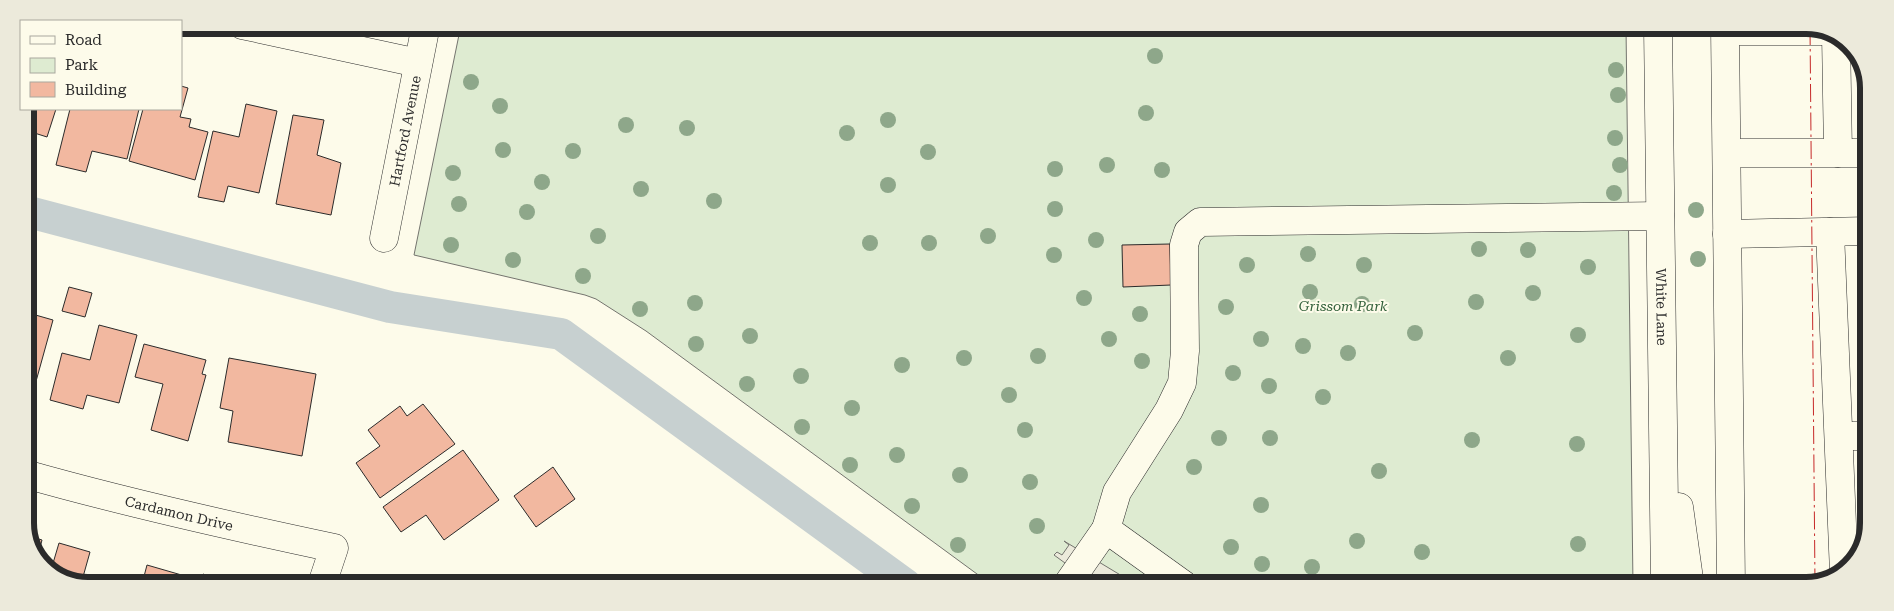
<svg xmlns="http://www.w3.org/2000/svg" width="1894" height="611" viewBox="0 0 1894 611" font-family="'Roboto Serif',serif">
	<style>
		.green { fill: #deebd1; stroke: #74746e }
		.parking { fill: #eceadb; stroke: #74746e }
		.lines { fill: none; stroke-linecap: round; stroke-linejoin: round }
		.canal { stroke: #c7d0d0; stroke-width: 32 }
		.building { fill: #f2b8a0; stroke: #2b2b2b }
		.minor-casing { stroke: #2b2b2b; stroke-width: 29 }
		.major-casing { stroke: #2b2b2b; stroke-width: 29 }
		.minor { stroke: #fdfbea; stroke-width: 28 }
		.major { stroke: #fdfbea; stroke-width: 28 }
		.power { stroke: #c62828; stroke-width: 1; stroke-dasharray: 18 4 2.5 4; stroke-linecap: butt }
		.tree { fill: #8ea78a }
		.labels { text-anchor: middle; stroke-width: 4; stroke-linejoin: round; paint-order: stroke }
		.street-label { font-size: 14px; fill: #2b2b2b; stroke: #fdfbea }
		.park-label { font-size: 14px; font-style: italic; fill: #34623c; stroke: #fdfbea }
		.rim { fill: none; stroke: #2b2b2b; stroke-width: 6 }
	</style>
	<rect width="100%" height="100%" fill="#fdfbea"/>
	<path class="green" d="M461 25 1626 27 1633 586 992 585 646 331 596 299 585 295 414 255Z"/>
	<path class="parking" d="M1064 541 1137 585H1083L1087 579 1054 555 1057 552 1062 555 1069 545Z"/>
	<g class="lines">
		<path class="canal" d="M25 211 390 307 561 334 906 585"/>
	</g>
	<path class="building" d="M181 86 188 88 180 117 191 119 189 127 208 132 195 180 129 161 143 109H181Z
		M246 104 277 111 259 193 228 186 224 202 198 197 213 131 239 137Z
		M25 109H56L47 137 25 130Z
		M70 109H139L127 159 92 151 86 172 56 165Z
		M293 115 324 120 317 155 341 163 331 215 276 204Z
		M1170 244 1171 285 1123 287 1122 245Z
		M69 287 92 293 85 317 62 311Z
		M25 312 53 320 35 385 25 382Z
		M99 325 137 335 119 403 87 395 83 409 50 400 62 353 90 360Z
		M144 344 206 360 202 374 206 375 188 441 151 430 163 384 135 377Z
		M229 358 316 374 302 456 228 442 233 411 220 408Z
		M423 404 455 444 380 498 356 463 380 446 368 430 400 406 407 416Z
		M463 450 499 500 444 540 426 515 401 532 383 507Z
		M553 467 575 499 536 527 514 496Z
		M29 536 42 540 37 559Z
		M59 543 90 552 81 584 67 581 51 570Z
		M147 565 185 576 183 584H142Z
		M203 574 232 584H200Z"/>
	<g class="lines">
		<defs>
			<g id="minor">
				<path d="M242 25 418 63"/>
				<path d="M1725 31H1828"/>
				<path d="M1836 35 1838 153"/>
				<path d="M1727 153H1869"/>
				<path d="M1830 232 1844 573"/>
				<path d="M1727 234 1868 231"/>
				<path id="s1" d="M384 238 426 25"/>
				<path d="M1839 436H1867"/>
				<path id="s2" d="M25 474C127 503 230 526 334 548L322 584"/>
				<path d="M1106 529 1117 492 1169 410 1182 383 1185 351 1184 245 1188 232 1200 222 1660 216"/>
				<path d="M1067 585 1106 529 1184 585"/>
			</g>
			<g id="major">
				<path id="s3" d="M1658 27 1665 586"/>
				<path d="M1725 27 1731 586"/>
				<path d="M1679 507 1690 586"/>
			</g>
		</defs>
		<use href="#minor" class="minor-casing"/>
		<use href="#major" class="major-casing"/>
		<use href="#minor" class="minor"/>
		<use href="#major" class="major"/>
		<path class="power" d="M1810 27 1815 583"/>
	</g>
	<g class="tree">
		<circle cx="1155" cy="56" r="8"/>
		<circle cx="1616" cy="70" r="8"/>
		<circle cx="471" cy="82" r="8"/>
		<circle cx="1618" cy="95" r="8"/>
		<circle cx="500" cy="106" r="8"/>
		<circle cx="1146" cy="113" r="8"/>
		<circle cx="888" cy="120" r="8"/>
		<circle cx="626" cy="125" r="8"/>
		<circle cx="687" cy="128" r="8"/>
		<circle cx="847" cy="133" r="8"/>
		<circle cx="1615" cy="138" r="8"/>
		<circle cx="503" cy="150" r="8"/>
		<circle cx="573" cy="151" r="8"/>
		<circle cx="928" cy="152" r="8"/>
		<circle cx="1107" cy="165" r="8"/>
		<circle cx="1620" cy="165" r="8"/>
		<circle cx="1055" cy="169" r="8"/>
		<circle cx="1162" cy="170" r="8"/>
		<circle cx="453" cy="173" r="8"/>
		<circle cx="542" cy="182" r="8"/>
		<circle cx="888" cy="185" r="8"/>
		<circle cx="641" cy="189" r="8"/>
		<circle cx="1614" cy="193" r="8"/>
		<circle cx="714" cy="201" r="8"/>
		<circle cx="459" cy="204" r="8"/>
		<circle cx="1055" cy="209" r="8"/>
		<circle cx="1696" cy="210" r="8"/>
		<circle cx="527" cy="212" r="8"/>
		<circle cx="598" cy="236" r="8"/>
		<circle cx="988" cy="236" r="8"/>
		<circle cx="1096" cy="240" r="8"/>
		<circle cx="870" cy="243" r="8"/>
		<circle cx="929" cy="243" r="8"/>
		<circle cx="451" cy="245" r="8"/>
		<circle cx="1479" cy="249" r="8"/>
		<circle cx="1528" cy="250" r="8"/>
		<circle cx="1308" cy="254" r="8"/>
		<circle cx="1054" cy="255" r="8"/>
		<circle cx="1698" cy="259" r="8"/>
		<circle cx="513" cy="260" r="8"/>
		<circle cx="1247" cy="265" r="8"/>
		<circle cx="1364" cy="265" r="8"/>
		<circle cx="1588" cy="267" r="8"/>
		<circle cx="583" cy="276" r="8"/>
		<circle cx="1310" cy="292" r="8"/>
		<circle cx="1533" cy="293" r="8"/>
		<circle cx="1084" cy="298" r="8"/>
		<circle cx="1476" cy="302" r="8"/>
		<circle cx="695" cy="303" r="8"/>
		<circle cx="1362" cy="304" r="8"/>
		<circle cx="1226" cy="307" r="8"/>
		<circle cx="640" cy="309" r="8"/>
		<circle cx="1140" cy="314" r="8"/>
		<circle cx="1415" cy="333" r="8"/>
		<circle cx="1578" cy="335" r="8"/>
		<circle cx="750" cy="336" r="8"/>
		<circle cx="1109" cy="339" r="8"/>
		<circle cx="1261" cy="339" r="8"/>
		<circle cx="696" cy="344" r="8"/>
		<circle cx="1303" cy="346" r="8"/>
		<circle cx="1348" cy="353" r="8"/>
		<circle cx="1038" cy="356" r="8"/>
		<circle cx="964" cy="358" r="8"/>
		<circle cx="1508" cy="358" r="8"/>
		<circle cx="1142" cy="361" r="8"/>
		<circle cx="902" cy="365" r="8"/>
		<circle cx="1233" cy="373" r="8"/>
		<circle cx="801" cy="376" r="8"/>
		<circle cx="747" cy="384" r="8"/>
		<circle cx="1269" cy="386" r="8"/>
		<circle cx="1009" cy="395" r="8"/>
		<circle cx="1323" cy="397" r="8"/>
		<circle cx="852" cy="408" r="8"/>
		<circle cx="802" cy="427" r="8"/>
		<circle cx="1025" cy="430" r="8"/>
		<circle cx="1219" cy="438" r="8"/>
		<circle cx="1270" cy="438" r="8"/>
		<circle cx="1472" cy="440" r="8"/>
		<circle cx="1577" cy="444" r="8"/>
		<circle cx="897" cy="455" r="8"/>
		<circle cx="850" cy="465" r="8"/>
		<circle cx="1194" cy="467" r="8"/>
		<circle cx="1379" cy="471" r="8"/>
		<circle cx="960" cy="475" r="8"/>
		<circle cx="1030" cy="482" r="8"/>
		<circle cx="1261" cy="505" r="8"/>
		<circle cx="912" cy="506" r="8"/>
		<circle cx="1037" cy="526" r="8"/>
		<circle cx="1357" cy="541" r="8"/>
		<circle cx="1578" cy="544" r="8"/>
		<circle cx="958" cy="545" r="8"/>
		<circle cx="1231" cy="547" r="8"/>
		<circle cx="1422" cy="552" r="8"/>
		<circle cx="1262" cy="564" r="8"/>
		<circle cx="1312" cy="567" r="8"/>
	</g>
	<g class="labels">
		<g class="street-label">
			<text dy="5" stroke="none"><textPath href="#s1" startOffset="109">Hartford Avenue</textPath></text>
			<text dy="5" stroke="none"><textPath href="#s3" startOffset="280">White Lane</textPath></text>
			<text dy="5" stroke="none"><textPath href="#s2" startOffset="159">Cardamon Drive</textPath></text>
		</g>
		<g class="park-label">
			<text x="1343" y="311">Grissom Park</text>
		</g>
	</g>
	<path d="M0 0H1894V611H0ZM88 34H1806A54 54 0 0 1 1860 88V523A54 54 0 0 1 1806 577H88A54 54 0 0 1 34 523V88A54 54 0 0 1 88 34Z" fill="#eceadb" fill-rule="evenodd"/>
	<path class="rim" d="M88 34H1806A54 54 0 0 1 1860 88V523A54 54 0 0 1 1806 577H88A54 54 0 0 1 34 523V88A54 54 0 0 1 88 34Z"/>
	<rect x="20" y="20" width="162" height="90" fill="#fdfbea" stroke="#a9a89e"/>
	<rect x="30" y="36" width="25" height="8" fill="#fdfbea" stroke="#a9a89e"/>
	<text x="65" y="45" font-size="15" fill="#2b2b2b">Road</text>
	<rect x="30" y="58" width="25" height="15" fill="#deebd1" stroke="#a9a89e"/>
	<text x="65" y="70" font-size="15" fill="#2b2b2b">Park</text>
	<rect x="30" y="82" width="25" height="15" fill="#f2b8a0" stroke="#a9a89e"/>
	<text x="65" y="95" font-size="15" fill="#2b2b2b">Building</text>
</svg>
